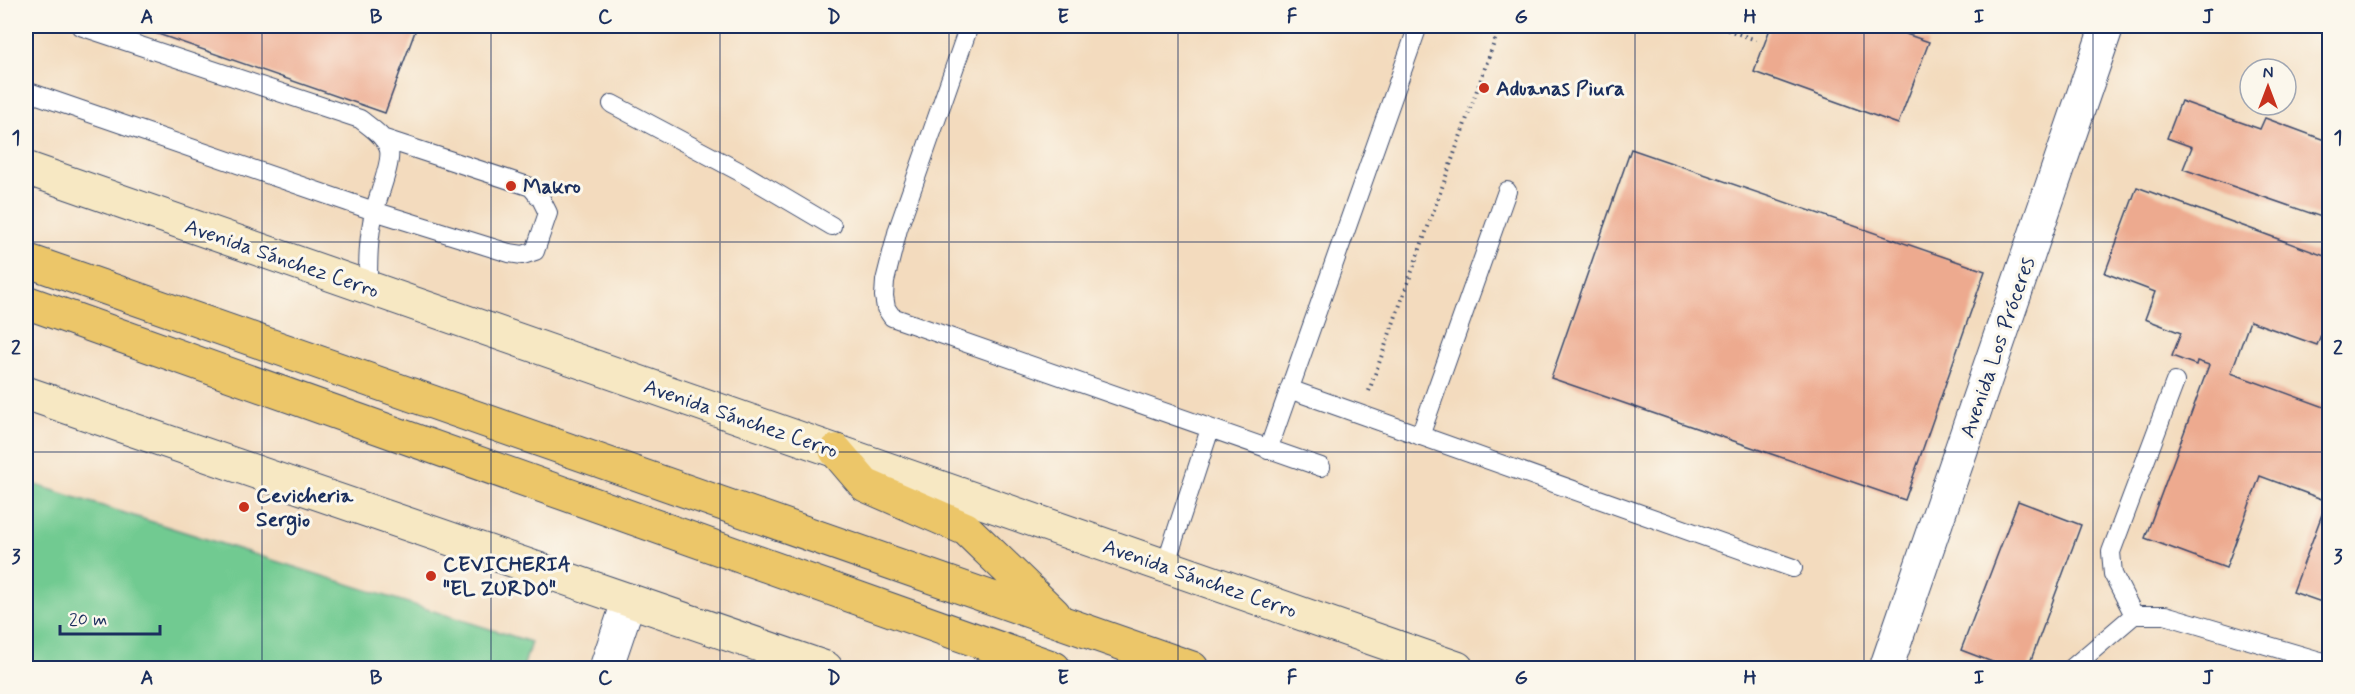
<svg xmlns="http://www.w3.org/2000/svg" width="2355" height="694" viewBox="0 0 2355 694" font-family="Mynerve,sans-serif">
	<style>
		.green { fill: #71ca91; stroke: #467c78; stroke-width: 1.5 }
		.building { fill: #edaa8f }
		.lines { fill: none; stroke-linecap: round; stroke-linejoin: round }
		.service-casing { stroke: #3b496c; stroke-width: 20 }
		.minor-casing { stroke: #3b496c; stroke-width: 35 }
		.tertiary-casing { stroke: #3b496c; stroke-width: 35 }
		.secondary-casing { stroke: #3b496c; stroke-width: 35 }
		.trunk-casing { stroke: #3b496c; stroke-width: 35 }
		.path { stroke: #3b496c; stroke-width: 4; stroke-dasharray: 1.5 4.5; stroke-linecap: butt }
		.service { stroke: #fff; stroke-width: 18 }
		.minor { stroke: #fff; stroke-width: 33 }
		.tertiary { stroke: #fff; stroke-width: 33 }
		.secondary { stroke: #f7e8c3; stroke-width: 33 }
		.trunk { stroke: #ecc669; stroke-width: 33 }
		.grid { fill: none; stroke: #1b2f5e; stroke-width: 1.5; stroke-opacity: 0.55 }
		.poi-dot { fill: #c8321e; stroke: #fbf7ec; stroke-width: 2 }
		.labels { text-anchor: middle; stroke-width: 6; stroke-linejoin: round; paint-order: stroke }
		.poi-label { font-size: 21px; font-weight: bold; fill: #1b2f5e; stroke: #fbf7ec; text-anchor: start }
		.street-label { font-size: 21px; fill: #1b2f5e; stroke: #fbf7ec }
		.neatline { fill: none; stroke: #1b2f5e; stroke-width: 2 }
		.grid-label { font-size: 20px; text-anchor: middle; font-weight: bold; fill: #1b2f5e }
	</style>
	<rect width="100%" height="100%" fill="#fbf7ec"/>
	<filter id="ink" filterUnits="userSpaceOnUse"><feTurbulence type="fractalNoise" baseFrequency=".0167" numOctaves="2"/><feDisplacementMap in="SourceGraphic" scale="12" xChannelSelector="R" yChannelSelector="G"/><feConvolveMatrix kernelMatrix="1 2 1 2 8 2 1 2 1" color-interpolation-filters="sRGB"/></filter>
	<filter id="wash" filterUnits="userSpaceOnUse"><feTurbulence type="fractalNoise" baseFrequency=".008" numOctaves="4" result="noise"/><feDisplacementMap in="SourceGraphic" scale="24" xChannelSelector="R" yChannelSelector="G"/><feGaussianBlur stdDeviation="1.35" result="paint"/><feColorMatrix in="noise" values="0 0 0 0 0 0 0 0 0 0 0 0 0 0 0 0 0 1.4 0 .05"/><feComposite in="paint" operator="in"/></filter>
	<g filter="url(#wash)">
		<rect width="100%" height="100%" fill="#f3dbbe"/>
		<path class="green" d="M33 484 531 642 523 668H26V508Z"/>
		<g id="blocks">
			<path class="building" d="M135 26H417L385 113Z
				M1771 26H1883L1929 42 1898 124 1754 72Z
				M2181 101 2260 129 2265 118 2330 142V220L2183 169 2192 147 2167 138Z
				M1631 149 1985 271 1905 500 1551 378Z
				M2137 187 2330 258V311L2317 345 2250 321 2231 373 2330 409V605L2293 592 2327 501 2260 476 2226 568 2145 538 2209 365 2197 361 2196 365 2172 356 2181 333 2145 319 2155 292 2105 273Z
				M2018 501 2081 525 2028 668H2008L1961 650Z"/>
		</g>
	</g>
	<g filter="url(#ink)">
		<use href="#blocks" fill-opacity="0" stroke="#3b496c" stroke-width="1.5"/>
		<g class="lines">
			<defs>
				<path id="service" d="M80 26 360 119C370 127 386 137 389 150 392 164 377 198 374 213 368 238 368 262 368 288
					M969 26 898 229 885 281 884 296 886 308 892 317 1321 467
					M26 91 374 211 509 253 523 255 535 251 548 213 541 199 531 187 382 138
					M612 104 744 174 832 226
					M1289 389 1793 568
					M1420 436 1507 191
					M1268 450 1418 26
					M1165 566 1210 429
					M2134 615 2113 574 2111 552 2175 382
					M2072 668 2134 615H2165L2320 661 2330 662"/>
				<path id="minor" d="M606 668 629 600"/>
				<path id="tertiary" d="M1886 668 2107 26"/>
				<path id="secondary" d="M26 168 1457 668
					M26 393 826 668"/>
				<path id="trunk" d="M26 260 1192 668
					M26 302 1054 668
					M836 451 865 485 966 529 1054 614"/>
			</defs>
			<use href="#service" class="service-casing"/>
			<use href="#minor" class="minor-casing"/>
			<use href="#tertiary" class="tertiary-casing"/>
			<use href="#secondary" class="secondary-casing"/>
			<use href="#trunk" class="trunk-casing"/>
			<path class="path" d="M1716 26 1756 40
				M1369 391 1500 26"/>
			<use href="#service" class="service"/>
			<use href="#minor" class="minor"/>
			<use href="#tertiary" class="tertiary"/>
			<use href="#secondary" class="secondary"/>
			<use href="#trunk" class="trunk"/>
		</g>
	</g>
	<path class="grid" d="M262 26V668M491 26V668M720 26V668M949 26V668M1178 26V668M1406 26V668M1635 26V668M1864 26V668M2093 26V668M26 242H2330M26 452H2330"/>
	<g class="poi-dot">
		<circle cx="1484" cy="88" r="6"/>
		<circle cx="511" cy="186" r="6"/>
		<circle cx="244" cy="507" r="6"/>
		<circle cx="431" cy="576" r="6"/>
	</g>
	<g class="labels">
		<g class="poi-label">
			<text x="1496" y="95">Aduanas Piura</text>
			<text x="523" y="193">Makro</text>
			<text x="256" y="502">Cevicheria<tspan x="256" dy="24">Sergio</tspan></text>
			<text x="443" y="571">CEVICHERIA<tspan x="443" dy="24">"EL ZURDO"</tspan></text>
		</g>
		<g class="street-label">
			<text transform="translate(282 258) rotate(19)" y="7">Avenida Sánchez Cerro</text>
			<text transform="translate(1997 347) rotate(-71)" y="7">Avenida Los Próceres</text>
			<text transform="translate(741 418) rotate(19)" y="7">Avenida Sánchez Cerro</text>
			<text transform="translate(1200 578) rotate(19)" y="7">Avenida Sánchez Cerro</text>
		</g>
	</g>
	<rect width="2355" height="694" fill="none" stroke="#fbf7ec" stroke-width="66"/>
	<g transform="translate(2268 87)"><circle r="28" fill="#fbf7ec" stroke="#a1a7b3" stroke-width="1.5"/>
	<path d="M0-4.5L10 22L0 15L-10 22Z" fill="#c8321e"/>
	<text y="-9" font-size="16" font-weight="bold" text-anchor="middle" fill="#1b2f5e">N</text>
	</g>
	<path d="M60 625v9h100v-9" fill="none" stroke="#1b2f5e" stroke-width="3"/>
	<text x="69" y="625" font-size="18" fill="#1b2f5e" stroke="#fbf7ec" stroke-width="4.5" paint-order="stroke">20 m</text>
	<rect x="33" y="33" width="2289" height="628" class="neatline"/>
	<g class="grid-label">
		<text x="147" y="23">A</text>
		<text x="376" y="23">B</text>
		<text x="605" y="23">C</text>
		<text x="834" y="23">D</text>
		<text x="1063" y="23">E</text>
		<text x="1292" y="23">F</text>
		<text x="1521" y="23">G</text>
		<text x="1750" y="23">H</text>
		<text x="1979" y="23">I</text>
		<text x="2208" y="23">J</text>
		<text x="16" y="144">1</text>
		<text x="2338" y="144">1</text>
		<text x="16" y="354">2</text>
		<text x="2338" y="354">2</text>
		<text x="16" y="563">3</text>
		<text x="2338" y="563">3</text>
		<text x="147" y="684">A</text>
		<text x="376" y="684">B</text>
		<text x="605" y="684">C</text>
		<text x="834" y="684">D</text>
		<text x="1063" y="684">E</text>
		<text x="1292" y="684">F</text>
		<text x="1521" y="684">G</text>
		<text x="1750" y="684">H</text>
		<text x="1979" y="684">I</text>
		<text x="2208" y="684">J</text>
	</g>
</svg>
